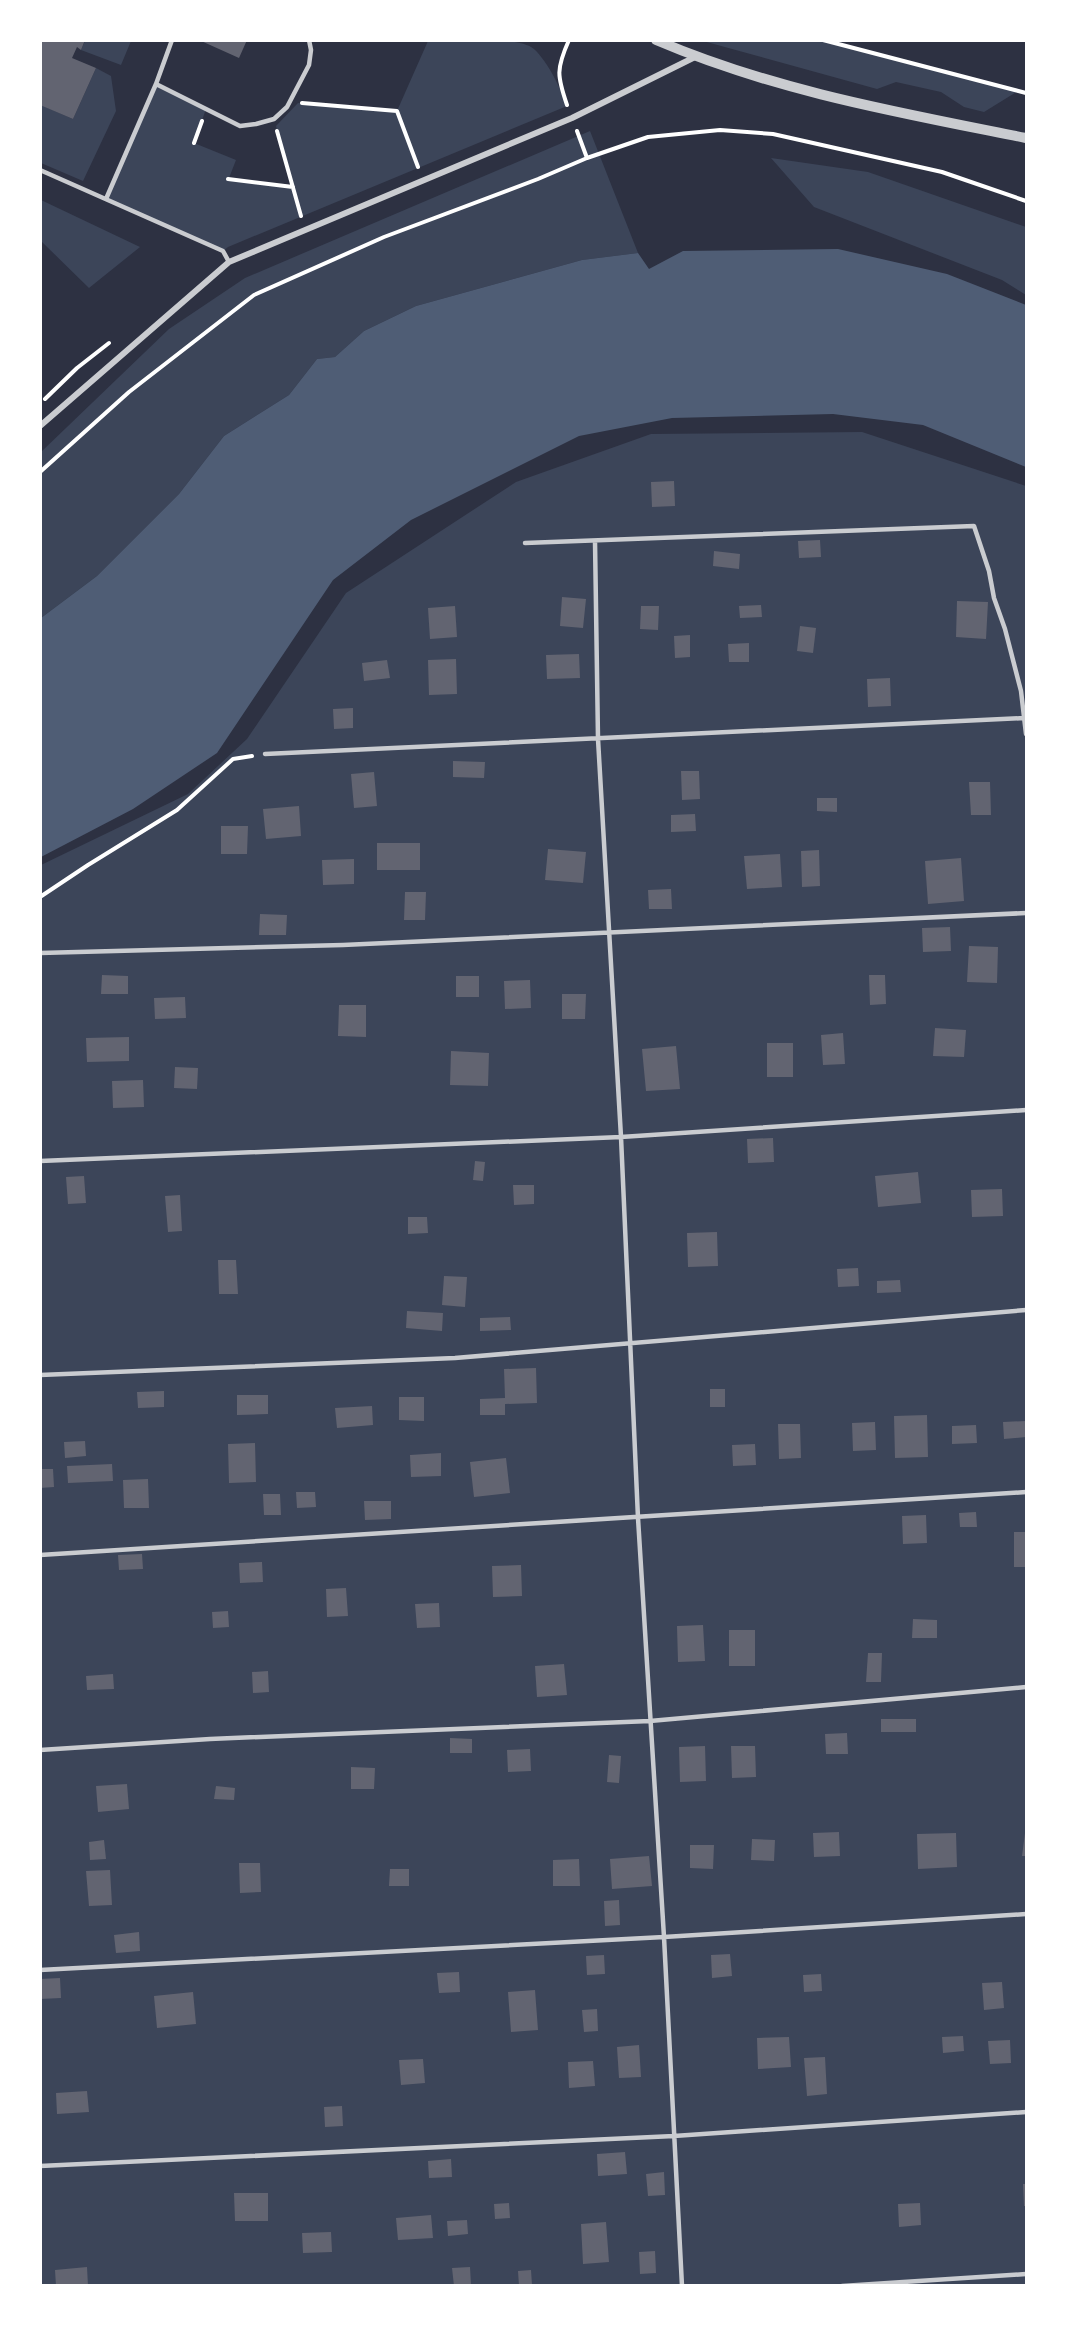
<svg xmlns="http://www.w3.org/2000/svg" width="1067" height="2326" viewBox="0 0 1067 2326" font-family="Barlow,sans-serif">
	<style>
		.green { fill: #3c4559 }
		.water { fill: #4f5d75 }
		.building { fill: #626471 }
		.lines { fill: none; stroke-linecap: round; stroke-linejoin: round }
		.path { stroke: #fff; stroke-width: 4 }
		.service { stroke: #caccd0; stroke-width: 4.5 }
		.minor { stroke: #caccd0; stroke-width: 6 }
		.tertiary { stroke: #caccd0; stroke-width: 10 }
	</style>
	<rect width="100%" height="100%" fill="#2d3142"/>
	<path class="green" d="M85 41V40L131 41 121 65 81 50Z
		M428 41C451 41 517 35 534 49 548 62 561 89 567 106L228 247 223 251 106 199 156 84 206 109 194 143 236 160 229 178 292 186 276 126 298 103 397 111Z
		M703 41H823L1018 91 984 112 964 107 941 92 896 82 877 89Z
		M96 68 111 76 116 111 83 181 41 163V105L73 119Z
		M590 131 638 253 582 260 416 306 364 331 335 357 317 359 289 395 224 436 179 494 97 576 41 618V452L169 329 245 278Z
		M771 158 868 172 1026 227V295L1002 280 814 207Z
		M41 200 140 247 89 288 41 241Z
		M862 432 1026 486V2285L41 2286V865L188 794 247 739 346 593 516 482 651 434Z"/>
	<path class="water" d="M838 249 947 274 1026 305V467L923 425 833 414 672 418 579 436 411 520 333 580 217 753 133 809 41 857V618L97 576 179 494 224 436 289 395 317 359 335 357 364 331 416 306 582 260 638 253 649 269 683 251Z"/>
	<path class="building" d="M40 40H85L81 50 77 47 72 58 96 68 73 119 40 105Z
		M199 40H247L239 58Z
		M674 481 675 506 652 507 651 482Z
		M820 540 821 557 799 558 798 541Z
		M714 551 740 554 739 569 713 566Z
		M562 597 586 599 583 628 560 626Z
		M957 601 988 602 986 639 956 637Z
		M761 605 762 617 740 618 739 606Z
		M455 606 457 637 430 639 428 608Z
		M641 606H659L658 630 640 629Z
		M800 626 816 628 813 653 797 651Z
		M690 635V657L675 658 674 636Z
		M749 643V662H729L728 644Z
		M579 654 580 678 547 679 546 655Z
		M456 659 457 694 429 695 428 660Z
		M387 660 390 678 364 681 362 663Z
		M890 678 891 706 868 707 867 679Z
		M353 708V728L334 729 333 709Z
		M453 761 485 762 484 778 453 777Z
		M681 771H699L700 799 682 800Z
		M374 772 377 806 354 808 351 774Z
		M969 782H990L991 815H971Z
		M817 798H837V812L817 811Z
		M299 806 301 836 266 839 263 809Z
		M695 814 696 831 671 832V815Z
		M221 826H248L247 854H221Z
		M377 843H420V870H377Z
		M548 849 586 852 583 883 545 880Z
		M819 850 820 886 802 887 801 851Z
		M780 854 782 887 747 889 744 856Z
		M961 858 964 901 928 904 925 861Z
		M354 859V884L323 885 322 860Z
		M671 889 672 909H649L648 890Z
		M405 892H426L425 920H404Z
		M260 914 287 915 286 935H259Z
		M950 927 951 951 923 952 922 928Z
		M969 946 998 947 997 983 967 982Z
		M102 975 128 976V994H101Z
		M869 975H885L886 1004 870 1005Z
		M456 976H479V997H456Z
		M530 980 531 1008 505 1009 504 981Z
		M562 994H586L585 1019H562Z
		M185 997 186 1018 155 1019 154 998Z
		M339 1005H366V1037L338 1036Z
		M935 1028 966 1030 964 1057 933 1056Z
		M843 1033 845 1064 823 1065 821 1035Z
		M129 1037V1061L87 1062 86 1038Z
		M767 1043H793V1077H767Z
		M676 1046 680 1089 646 1091 642 1049Z
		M451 1051 489 1053 488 1086 450 1085Z
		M175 1067 198 1068 197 1089 174 1088Z
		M143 1080 144 1107 113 1108 112 1081Z
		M773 1138 774 1162 748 1163 747 1139Z
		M475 1161 485 1162 483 1181 473 1180Z
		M918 1172 921 1203 878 1207 875 1176Z
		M84 1176 86 1203 68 1204 66 1177Z
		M513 1185H534V1204L514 1205Z
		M1002 1189 1003 1216 972 1217 971 1190Z
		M180 1195 182 1231 168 1232 165 1196Z
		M408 1217H427L428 1233 408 1234Z
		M717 1232 718 1266 688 1267 687 1233Z
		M218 1260H236L238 1294H219Z
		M858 1268 859 1286 838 1287 837 1269Z
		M444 1276 467 1277 465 1307 442 1305Z
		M900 1280 901 1292 877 1293V1281Z
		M407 1311 443 1313 442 1331 406 1328Z
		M510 1317 511 1330 480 1331V1318Z
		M536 1368 537 1403 505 1404V1415H480V1399L505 1398 504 1369Z
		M710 1389H725V1407H710Z
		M164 1391V1407L138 1408 137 1392Z
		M237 1395H268V1414L237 1415Z
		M399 1397H424V1421L399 1420Z
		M372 1406 373 1425 337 1428 335 1408Z
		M927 1415 928 1457 895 1458 894 1416Z
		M1026 1421V1437L1004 1439 1003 1422Z
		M875 1422 876 1450 853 1451 852 1423Z
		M778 1424H800L801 1458 779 1459Z
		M976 1425 977 1443 952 1444V1426Z
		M85 1441 86 1456 65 1458 64 1442Z
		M255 1443 256 1482 229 1483 228 1444Z
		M755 1444 756 1465 733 1466 732 1445Z
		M441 1453V1476L411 1477 410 1455Z
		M506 1458 510 1493 474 1497 470 1462Z
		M112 1464 113 1481 68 1483 67 1466Z
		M40 1469H53L54 1487 40 1488Z
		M148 1479 149 1508H124L123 1480Z
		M296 1492H315L316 1507 297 1508Z
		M263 1494H280L281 1515H264Z
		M364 1501H391V1519L365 1520Z
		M976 1512 977 1527H960L959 1513Z
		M926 1515 927 1543 903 1544 902 1516Z
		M1014 1532H1026V1567H1014Z
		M142 1554 143 1569 119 1570 118 1555Z
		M262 1562 263 1582 240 1583 239 1563Z
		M521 1565 522 1596 493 1597 492 1566Z
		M346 1588 348 1616 327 1617 326 1589Z
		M439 1603 440 1627 417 1628 415 1604Z
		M228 1611 229 1627 213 1628 212 1612Z
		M913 1619 937 1620V1638H912Z
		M703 1625 705 1661 678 1662 677 1626Z
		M729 1630H755V1666H729Z
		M868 1653H882L881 1682H866Z
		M564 1664 567 1695 537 1697 535 1666Z
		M268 1671 269 1692 253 1693 252 1672Z
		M113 1674 114 1689 87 1690 86 1676Z
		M881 1719H916V1732H881Z
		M847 1733 848 1754H826L825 1734Z
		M450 1738 472 1739V1753H450Z
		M705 1746 706 1781 680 1782 679 1747Z
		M731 1746H755L756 1777 732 1778Z
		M530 1749 531 1771 508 1772 507 1750Z
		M609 1755 621 1756 619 1783 607 1782Z
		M351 1767 375 1768 374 1789H351Z
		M127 1784 129 1809 98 1812 96 1786Z
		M216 1786 235 1788 234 1800 214 1799Z
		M839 1832 840 1856 814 1857 813 1833Z
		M956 1833 957 1867 918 1869 917 1834Z
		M1025 1833H1026V1856H1022Z
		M752 1839 775 1840 774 1861 751 1860Z
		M104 1840 106 1859 90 1860 89 1842Z
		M690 1845H714L713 1869 690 1868Z
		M649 1856 652 1886 612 1889 610 1859Z
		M579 1859 580 1886H553V1860Z
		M239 1863H260L261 1892 240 1893Z
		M390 1869H409V1886H389Z
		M110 1870 112 1905 89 1906 86 1871Z
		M619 1900 620 1925 605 1926 604 1901Z
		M139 1932 140 1951 116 1953 114 1935Z
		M730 1954 732 1976 712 1978 711 1955Z
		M604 1955 605 1974 587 1975 586 1956Z
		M459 1972 460 1992 439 1993 437 1973Z
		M821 1974 822 1991 804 1992 803 1975Z
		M60 1978 61 1998 40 1999V1979Z
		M1002 1982 1004 2008 984 2010 982 1983Z
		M535 1990 538 2030 511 2032 508 1992Z
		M193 1992 196 2024 157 2028 154 1996Z
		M597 2009 598 2031 584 2032 582 2010Z
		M963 2036 964 2051 943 2053 942 2037Z
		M789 2037 791 2067 758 2069 757 2038Z
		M1010 2040 1011 2063 990 2064 988 2041Z
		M639 2045 641 2077 619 2078 617 2047Z
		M825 2057 827 2094 807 2096 804 2058Z
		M423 2059 425 2083 401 2085 399 2060Z
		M593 2061 595 2086 569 2088 568 2062Z
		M87 2091 89 2112 57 2114 56 2093Z
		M342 2106 343 2126 325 2127 324 2107Z
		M625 2152 627 2174 598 2176 597 2154Z
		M451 2159 452 2177 429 2178 428 2161Z
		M664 2172 665 2195 648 2196 646 2174Z
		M1023 2184H1026V2206H1024Z
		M234 2193H268V2221H235Z
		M509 2203 510 2218 495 2219 494 2204Z
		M920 2203 921 2225 899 2227 898 2204Z
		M431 2215 433 2238 398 2240 396 2218Z
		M467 2220 468 2234 448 2236 447 2221Z
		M606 2222 609 2262 583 2264 581 2224Z
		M331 2232 332 2252 303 2253 302 2233Z
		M655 2251 656 2273 640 2274 639 2252Z
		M87 2267 88 2286H56L55 2270Z
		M470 2267 471 2285 454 2286 452 2268Z
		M531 2270 532 2285 519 2286 518 2271Z"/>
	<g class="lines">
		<path class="path" d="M823 40 1026 93
			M302 103 397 111 418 167
			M567 105C557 76 556 69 569 40
			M277 131 301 216
			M577 131 587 158
			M194 143 202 121
			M228 179 293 187
			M45 399 77 368 109 343
			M40 472 129 392 254 295 384 237 538 179 587 158 648 137 720 130 773 134 942 172 1026 201
			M40 897 88 865 177 810 233 759 252 756"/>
		<path class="service" d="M156 84 240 126 256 124 274 119 287 107 309 65 311 50 309 40
			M40 170 223 251 229 262
			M106 199 156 84 172 40
			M595 541 598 739 621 1137 638 1518 664 1937 682 2286
			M525 543 974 526 989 571 994 598 1005 629 1021 691 1026 734
			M265 754 1024 718
			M40 953 343 945 1026 913
			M40 1161 621 1137 1026 1110
			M40 1375 455 1358 1026 1310
			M40 1555 1026 1492
			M40 1750 210 1739 650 1721 1026 1687
			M40 1970 664 1937 1026 1914
			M40 2166 674 2136 1026 2112
			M842 2286 1026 2274"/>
		<path class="minor" d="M40 426 229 262 572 118 695 57"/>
		<path class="tertiary" d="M656 40C775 91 901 113 1026 138"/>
	</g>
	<rect width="1067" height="2326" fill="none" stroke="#ffffff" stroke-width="84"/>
</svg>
